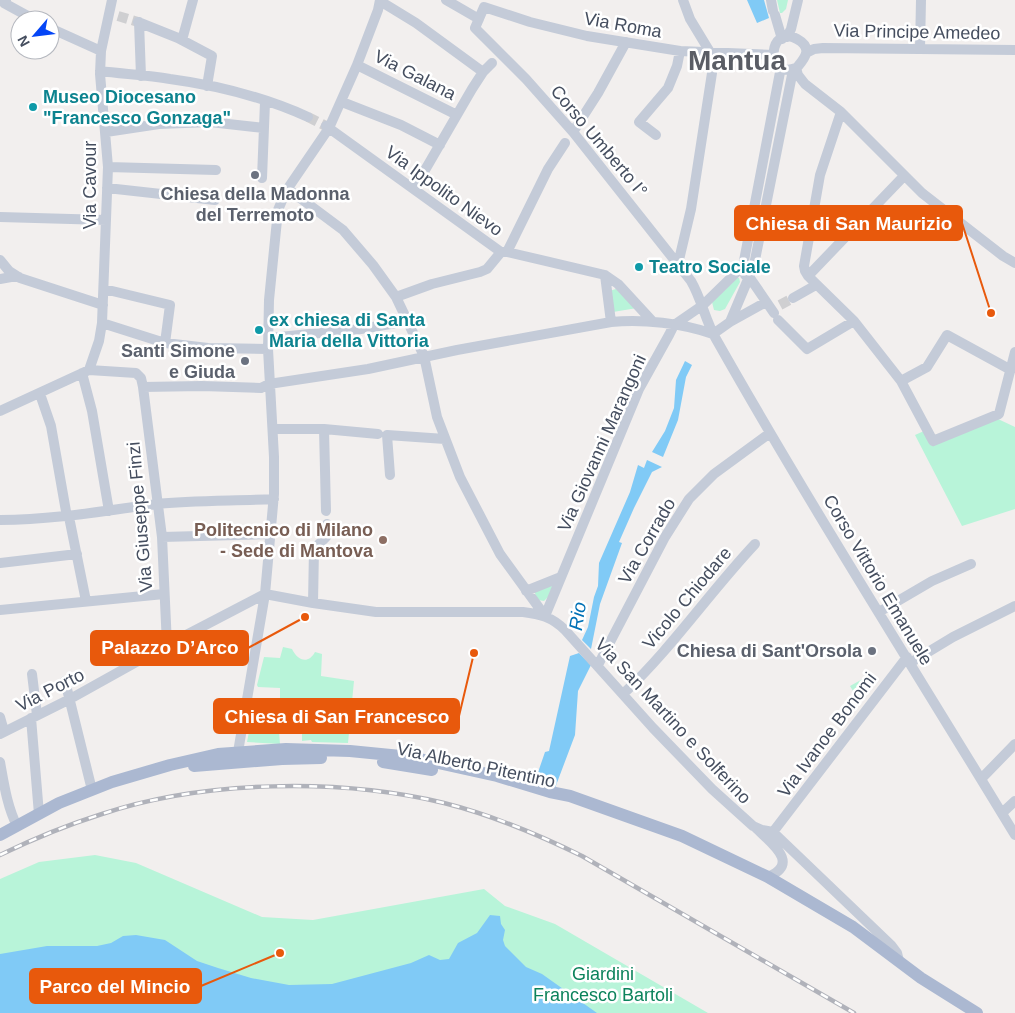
<svg xmlns="http://www.w3.org/2000/svg" width="1015" height="1013" viewBox="0 0 1015 1013" font-family="Arial,sans-serif">
	<style>
		.green { fill: #b8f4d9 }
		.water { fill: #80caf6 }
		.lines { fill: none; stroke-linecap: round; stroke-linejoin: round }
		.minor-tunnel { stroke: #cfcfd1; stroke-width: 10; stroke-dasharray: 10 5; stroke-linecap: butt }
		.minor { stroke: #c4cbd8; stroke-width: 10 }
		.major { stroke: #abb8d1; stroke-width: 12 }
		.rail-casing { stroke: #b0b2ba; stroke-width: 4.5 }
		.rail { stroke: #fff; stroke-width: 2.5; stroke-dasharray: 8; stroke-linecap: butt }
		.culture-dot { fill: #0f9aa8; stroke: #fff; stroke-width: 2 }
		.worship-dot { fill: #6b7280; stroke: #fff; stroke-width: 2 }
		.education-dot { fill: #8d6e63; stroke: #fff; stroke-width: 2 }
		.labels { text-anchor: middle; stroke-width: 5; stroke-linejoin: round; paint-order: stroke }
		.street-label { font-size: 18px; fill: #454e5f; stroke: #fff }
		.culture-label { font-size: 18px; font-weight: bold; fill: #0d838f; stroke: #fff; text-anchor: start }
		.worship-label { font-size: 18px; font-weight: bold; fill: #5b616d; stroke: #fff; text-anchor: end }
		.education-label { font-size: 18px; font-weight: bold; fill: #785e54; stroke: #fff; text-anchor: end }
		.park-label { font-size: 18px; fill: #0c835c; stroke: #fff }
		.water-label { font-size: 19px; font-style: italic; fill: #0071b6; stroke: #fff }
		.town-label { font-size: 28px; font-weight: bold; fill: #5a5d65; stroke: #fff }
		.leader { fill: none; stroke: #e8590c; stroke-width: 2 }
		.callout-dot { fill: #e8590c; stroke: #fff; stroke-width: 2 }
		.callout { fill: #e8590c; stroke: #e8590c; stroke-width: 2 }
		.callout-label { font-size: 19px; text-anchor: middle; font-weight: bold; fill: #fff }
	</style>
	<rect width="100%" height="100%" fill="#f2efee"/>
	<path class="green" d="M777 0H788L786 9 782 13H780Z
		M737 278H739L740 282 725 309 720 311 714 310 712 302Z
		M616 289 637 308 613 312 609 291Z
		M998 419 1015 427V509L962 526 915 435 924 431 932 445Z
		M553 585 548 597 544 601 538 600 534 591Z
		M283 647 292 649C297 660 308 665 315 652L322 654 321 676 354 681 348 743 312 742 311 740 302 741V732H279L280 744 247 742 254 706 280 705V688L258 687 257 685 264 657 280 658Z
		M868 676 873 683 859 701 850 686Z
		M95 855 136 863 262 917 313 920 484 889 505 906 555 924 708 1013H0V879L39 862Z"/>
	<path class="water" d="M747 0H764L769 18 757 23Z
		M685 361 692 365 686 377 678 420 663 457 652 452 665 431 674 408 676 380Z
		M647 460 662 467 652 472 634 508 619 542 622 543 600 604 591 649 582 640 588 627 594 597 598 586 599 563 630 492 638 465 644 468Z
		M579 653 591 665 578 691 575 735 555 788 534 784 545 752 549 751 570 656Z
		M490 915 500 916 501 924 505 930 503 940 505 946 526 967 542 974 597 1013H0V954L47 946H97L111 943 123 936 136 935 165 940 197 961 218 968 251 978 289 985 332 984 411 963 429 955 440 960 449 959 458 943 477 933Z"/>
	<g class="lines">
		<path class="minor-tunnel" d="M118 16 138 22
			M308 117 326 126
			M780 305 793 298"/>
		<path class="minor" d="M6 0 4 3 35 20
			M446 0 479 19
			M771 0 773 11
			M380 1 416 23 483 72
			M775 15 782 39
			M138 22 178 38 212 56 207 86
			M139 22 141 76
			M50 28 101 51
			M787 37 791 29 798 0
			M182 40 193 0
			M920 49 921 0
			M806 53 814 49 823 48 1015 50
			M773 55 680 51 587 36 530 22 484 7 475 28 526 79 573 132 691 281C702 300 705 320 716 339 811 507 915 670 1015 835
			M357 65 457 115
			M796 68 798 75 805 84 841 112 922 193 1003 256 1015 263
			M100 71C123 74 147 75 170 79 215 85 266 98 308 117
			M342 102 401 125 440 145
			M841 112 820 175 804 266 805 271 808 276 904 176
			M326 126 501 252H507L605 275 618 284 653 322
			M106 132 159 124 210 122 264 128
			M573 132 598 93 626 42
			M656 135 639 122 668 88 677 66 680 51
			M108 167 216 170
			M262 178 265 102
			M107 188 215 200
			M288 189 343 230 373 265 396 297 424 356 437 417 460 477 500 554 545 616
			M414 189 472 89 483 72 492 63
			M0 217 106 220
			M507 252 548 169 565 143
			M0 260 9 271 20 278 103 305
			M678 264 691 209 712 73 710 52 690 19 683 0
			M605 275 611 322
			M745 275 750 278 774 313
			M808 276 854 321 901 381 933 441 999 414 1015 352
			M0 279 11 277H19
			M396 297 432 284 480 272 487 269 501 252
			M793 298 816 285
			M778 320 807 349 854 321
			M730 322 766 302
			M102 323 165 343 170 305 104 289
			M713 334 730 322 754 265 792 75C796 65 819 51 797 39 769 23 763 80 796 68
			M269 338 361 329 408 321
			M165 343 208 348 268 349
			M89 370 99 341 102 323 108 167 100 74 101 51 112 0
			M82 373 92 411 109 511
			M901 381 927 367 947 335 1011 370
			M143 387 162 537 167 645
			M40 394 51 426 67 517
			M0 411 89 370 136 373 141 378 143 387 202 386 261 388 269 384 368 369 457 350 611 322C643 319 682 323 713 334
			M273 429H324L378 434
			M324 429 326 511
			M390 475 387 435 445 439
			M69 517 86 601
			M0 520C53 520 103 511 155 504 194 500 234 501 274 499
			M162 537 270 534
			M0 563 77 554
			M526 591 561 577
			M265 594 313 603 376 612H523C540 614 552 617 565 630L653 728 712 789 753 826 762 830 773 832
			M313 603 314 549 326 537 327 524
			M0 610 164 594
			M879 612 932 581 971 564
			M545 616 639 389 669 335 674 325 703 305 743 266 781 67
			M910 663 953 637 1015 606
			M598 665 665 537 689 499 714 474 770 433
			M32 674 37 715
			M65 681 92 790
			M623 694C672 648 709 593 755 544
			M0 717 4 731
			M31 718 39 814
			M0 734 70 699 167 645 265 594
			M233 757 238 752 265 594 274 494V457L268 349 269 300 278 210 286 191 329 128 357 65 378 10 380 0
			M0 762C4 784 7 806 17 826
			M981 779 1015 744
			M1002 813 1015 801
			M756 828C772 844 800 863 768 877
			M773 832 907 657
			M773 832 891 945 897 953 899 961"/>
		<path class="major" d="M383 762 432 770
			M194 766 282 759 321 758
			M0 835 59 803 112 782 170 765 218 754 286 749 350 751 411 757 497 776 550 792 570 796 682 836 768 877 853 927 921 978 977 1013"/>
		<defs>
			<path id="rail" d="M0 855C33 839 67 825 102 814 204 780 340 778 444 803 492 815 537 834 582 856L854 1013"/>
		</defs>
		<use href="#rail" class="rail-casing"/>
		<use href="#rail" class="rail"/>
	</g>
	<g class="culture-dot">
		<circle cx="33" cy="107" r="5"/>
		<circle cx="639" cy="267" r="5"/>
		<circle cx="259" cy="330" r="5"/>
	</g>
	<g class="worship-dot">
		<circle cx="255" cy="175" r="5"/>
		<circle cx="245" cy="361" r="5"/>
		<circle cx="872" cy="651" r="5"/>
	</g>
	<circle class="education-dot" cx="383" cy="540" r="5"/>
	<g class="labels">
		<g class="street-label">
			<text transform="translate(623 25) rotate(10)" y="6">Via Roma</text>
			<text transform="translate(917 32) rotate(1)" y="6">Via Principe Amedeo</text>
			<text transform="translate(415 75) rotate(27)" y="6">Via Galana</text>
			<text transform="translate(599 141) rotate(50)" y="6">Corso Umberto I°</text>
			<text transform="translate(90 185) rotate(-90)" y="6">Via Cavour</text>
			<text transform="translate(444 191) rotate(36)" y="6">Via Ippolito Nievo</text>
			<text transform="translate(602 443) rotate(-66)" y="6">Via Giovanni Marangoni</text>
			<text transform="translate(140 517) rotate(-95)" y="6">Via Giuseppe Finzi</text>
			<text transform="translate(647 541) rotate(-60)" y="6">Via Corrado</text>
			<text transform="translate(878 580) rotate(59)" y="6">Corso Vittorio Emanuele</text>
			<text transform="translate(687 598) rotate(-50)" y="6">Vicolo Chiodare</text>
			<text transform="translate(50 690) rotate(-27)" y="6">Via Porto</text>
			<text transform="translate(673 721) rotate(47)" y="6">Via San Martino e Solferino</text>
			<text transform="translate(827 735) rotate(-53)" y="6">Via Ivanoe Bonomi</text>
			<text transform="translate(476 765) rotate(12)" y="6">Via Alberto Pitentino</text>
		</g>
		<g class="culture-label">
			<text x="43" y="103">Museo Diocesano<tspan x="43" dy="21">"Francesco Gonzaga"</tspan></text>
			<text x="649" y="273">Teatro Sociale</text>
			<text x="269" y="326">ex chiesa di Santa<tspan x="269" dy="21">Maria della Vittoria</tspan></text>
		</g>
		<g class="worship-label">
			<text x="255" y="200" text-anchor="middle">Chiesa della Madonna<tspan x="255" dy="21">del Terremoto</tspan></text>
			<text x="235" y="357">Santi Simone<tspan x="235" dy="21">e Giuda</tspan></text>
			<text x="862" y="657">Chiesa di Sant'Orsola</text>
		</g>
		<g class="education-label">
			<text x="373" y="536">Politecnico di Milano<tspan x="373" dy="21">- Sede di Mantova</tspan></text>
		</g>
		<g class="park-label">
			<text x="603" y="980">Giardini<tspan x="603" dy="21">Francesco Bartoli</tspan></text>
		</g>
		<g class="water-label">
			<text transform="translate(577 616) rotate(-81)" y="7">Rio</text>
		</g>
		<g class="town-label">
			<text x="737" y="70">Mantua</text>
		</g>
	</g>
	<path class="leader" d="M991 313L962 223M305 617L248 648M474 653L459 716M280 953L201 986"/>
	<g class="callout-dot">
		<circle cx="991" cy="313" r="5"/>
		<circle cx="305" cy="617" r="5"/>
		<circle cx="474" cy="653" r="5"/>
		<circle cx="280" cy="953" r="5"/>
	</g>
	<g class="callout">
		<rect x="735" y="206" width="227" height="34" rx="5"/>
		<rect x="91" y="631" width="157" height="34" rx="5"/>
		<rect x="214" y="699" width="245" height="34" rx="5"/>
		<rect x="30" y="969" width="171" height="34" rx="5"/>
	</g>
	<g class="callout-label">
		<text x="849" y="230">Chiesa di San Maurizio</text>
		<text x="170" y="654">Palazzo D’Arco</text>
		<text x="337" y="723">Chiesa di San Francesco</text>
		<text x="115" y="993">Parco del Mincio</text>
	</g>
	<g transform="translate(35 35) rotate(242)"><circle r="24" fill="#ffffff" stroke="#b5b8bf"/>
	<path d="M0-4L9 19L0 12L-9 19Z" fill="#0445f6"/>
	<text y="-8" font-size="14" font-weight="bold" text-anchor="middle" fill="#454e5f">N</text>
	</g>
</svg>
